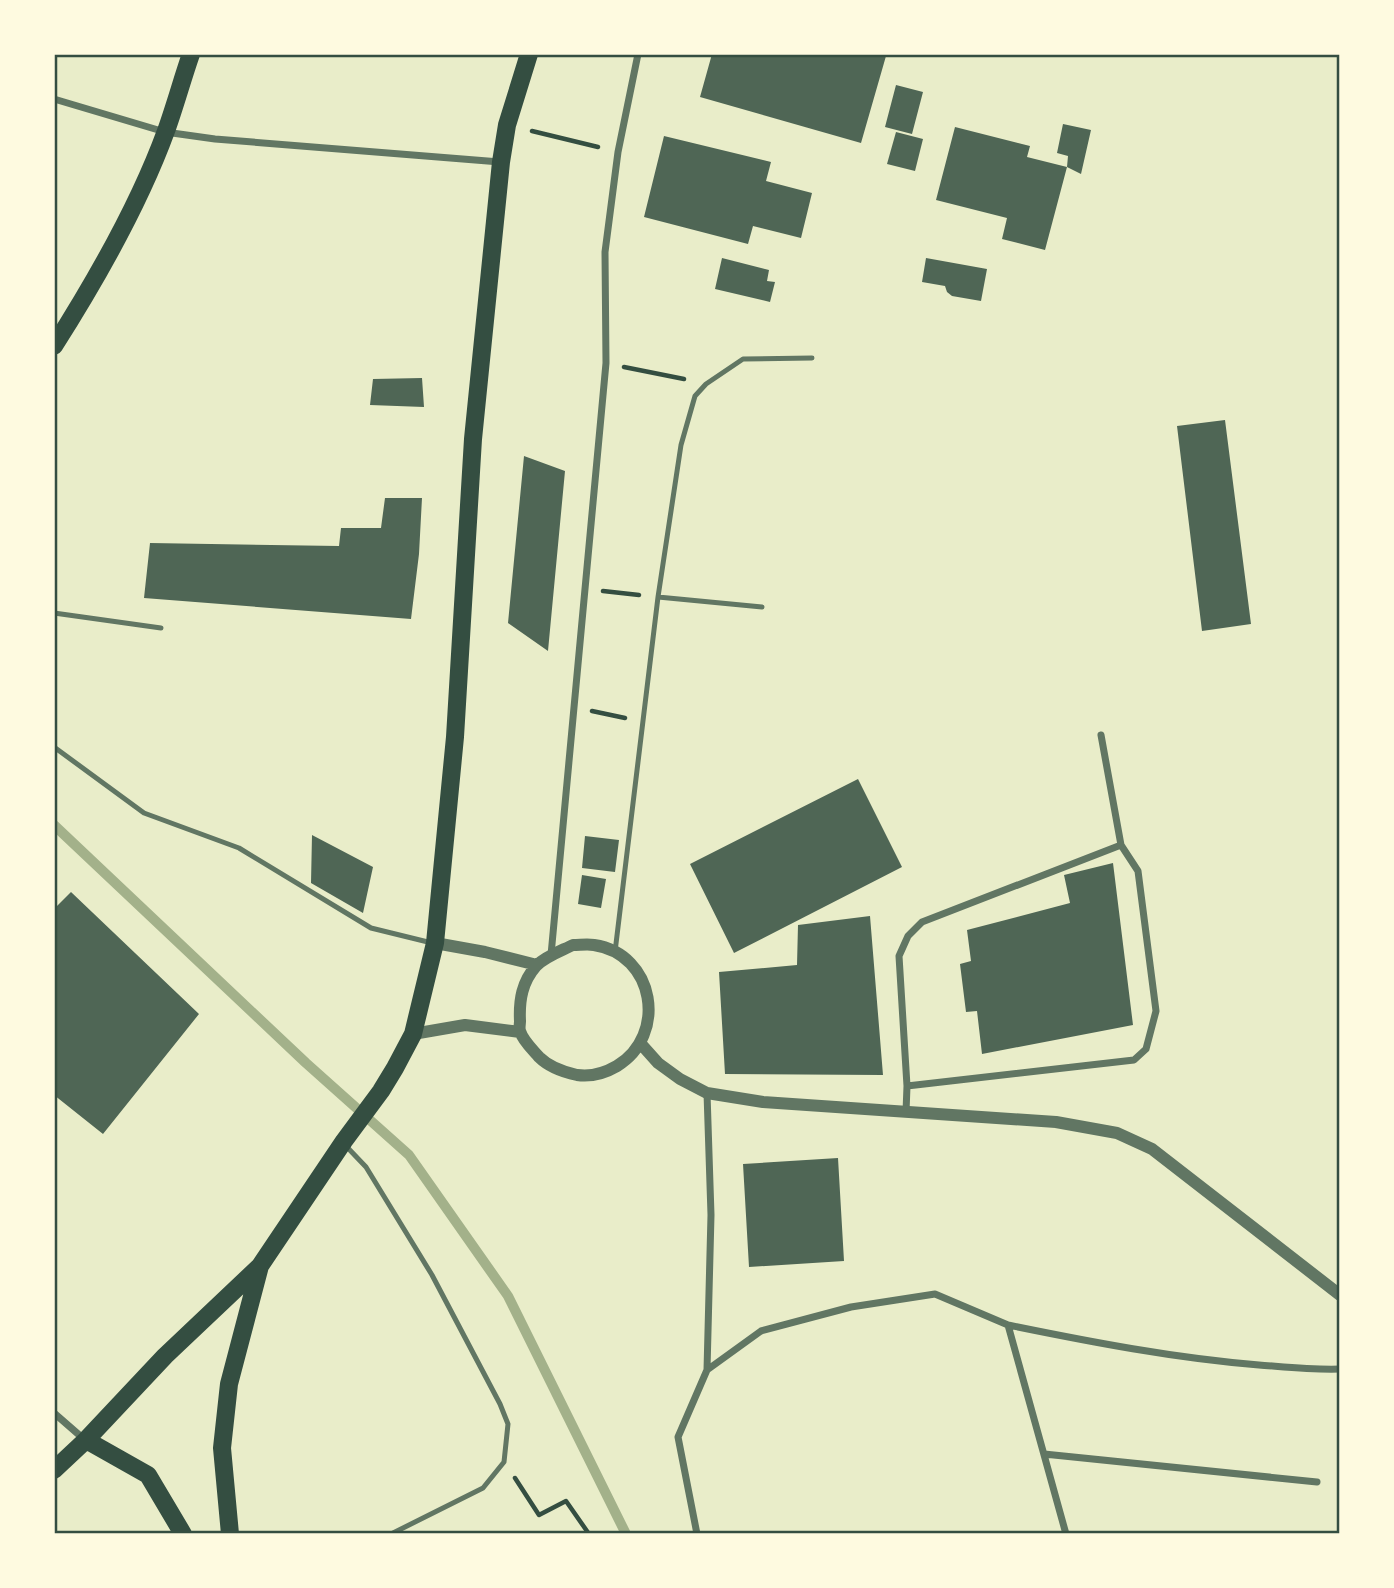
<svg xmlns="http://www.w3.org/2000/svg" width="1394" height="1588" viewBox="0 0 1394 1588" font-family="Karla,sans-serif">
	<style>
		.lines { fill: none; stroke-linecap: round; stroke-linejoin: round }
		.stream { stroke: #a3b18a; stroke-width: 10 }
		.building { fill: #4f6655 }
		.path { stroke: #344e41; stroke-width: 4.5 }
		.service { stroke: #617663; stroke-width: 5 }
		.minor { stroke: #617663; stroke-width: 7 }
		.tertiary { stroke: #617663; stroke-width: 12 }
		.primary { stroke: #344e41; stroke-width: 18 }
		.neatline { fill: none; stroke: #344e41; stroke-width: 2.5 }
	</style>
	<rect width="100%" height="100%" fill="#e9edc9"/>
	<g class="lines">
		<path class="stream" d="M54 825 306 1063 409 1155 508 1296 626 1534"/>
	</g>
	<path class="building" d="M712 54H880L886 56 861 143 700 97Z
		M896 85 923 92 912 134 885 127Z
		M1063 124 1091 130 1081 174 1067 167 1045 250 1002 239 1007 218 936 200 955 127 1030 146 1027 157 1067 167 1068 156 1057 153Z
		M896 132 923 139 915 171 887 164Z
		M664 136 771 162 766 181 812 193 801 238 753 226 748 244 644 217Z
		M722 258 769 270 767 281 775 282 770 302 715 289Z
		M926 258 987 269 981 301 952 296 947 292 945 286 922 282Z
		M422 378 424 407 370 405 373 379Z
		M1225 420 1251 624 1202 631 1177 426Z
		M524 456 565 471 548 651 508 623Z
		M385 498H422L419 554 411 619 144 598 150 543 339 546 341 528H381Z
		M858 779 902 867 734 953 690 864Z
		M312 835 373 867 363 913 311 883Z
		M585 836 619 840 615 872 582 868Z
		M1113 863 1133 1025 982 1054 977 1011 966 1012 960 964 971 961 967 930 1070 903 1064 875Z
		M582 875 606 879 601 908 578 904Z
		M71 892 199 1014 103 1134 54 1095V909Z
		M870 916 883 1075 725 1074 719 972 797 965 798 925Z
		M838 1158 844 1261 749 1267 743 1164Z"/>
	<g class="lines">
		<path class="path" d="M532 131 598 147
			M624 367 684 379
			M603 591 639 595
			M592 711 625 718
			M515 1478 539 1515 566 1501 589 1534"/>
		<path class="service" d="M658 597 762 607
			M54 613 161 628
			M54 747 144 813 239 848 371 928 432 943
			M615 952 658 597 681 445 695 396 706 384 743 359 812 358
			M345 1145 366 1167 432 1275 500 1404 508 1424 504 1462 483 1488 391 1534"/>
		<path class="minor" d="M54 99 165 132 215 139 500 162
			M551 955 606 363 605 252 618 152 638 54
			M907 1086 1134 1060 1146 1049 1156 1011 1138 871 1121 845
			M906 1112 907 1086 899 956 908 936 922 922 1121 845 1101 735
			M1008 1325C1091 1342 1174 1358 1259 1365 1286 1367 1313 1370 1340 1369
			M707 1370 761 1331 851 1307 935 1294 1008 1325 1066 1534
			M54 1413 85 1440
			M1044 1454 1317 1482
			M697 1534 678 1437 707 1370 711 1215 707 1093"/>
		<path class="tertiary" d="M435 943 485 952 537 965
			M573 945C580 945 588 944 594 945 655 954 668 1035 617 1066 605 1073 591 1077 577 1075 563 1072 549 1067 539 1057 533 1050 523 1041 520 1031 519 1028 520 1024 520 1021 519 1000 522 982 536 966 546 956 561 951 573 945Z
			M413 1034 465 1025 520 1032
			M641 1044 658 1063 680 1079 707 1093 763 1102 1056 1122 1117 1133 1152 1149 1340 1295"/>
		<path class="primary" d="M54 346C96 280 139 205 166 131 175 106 182 80 191 54
			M86 1440 148 1475 183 1534
			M54 1470 86 1440 165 1356 260 1266 344 1141 381 1091 395 1068 413 1034 435 943 455 737 473 439 501 162 507 125 529 54
			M230 1534 222 1448 229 1384 260 1266"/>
	</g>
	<rect width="1394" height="1588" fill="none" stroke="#fefae0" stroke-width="112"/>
	<rect x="56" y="56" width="1282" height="1476" class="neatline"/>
</svg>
